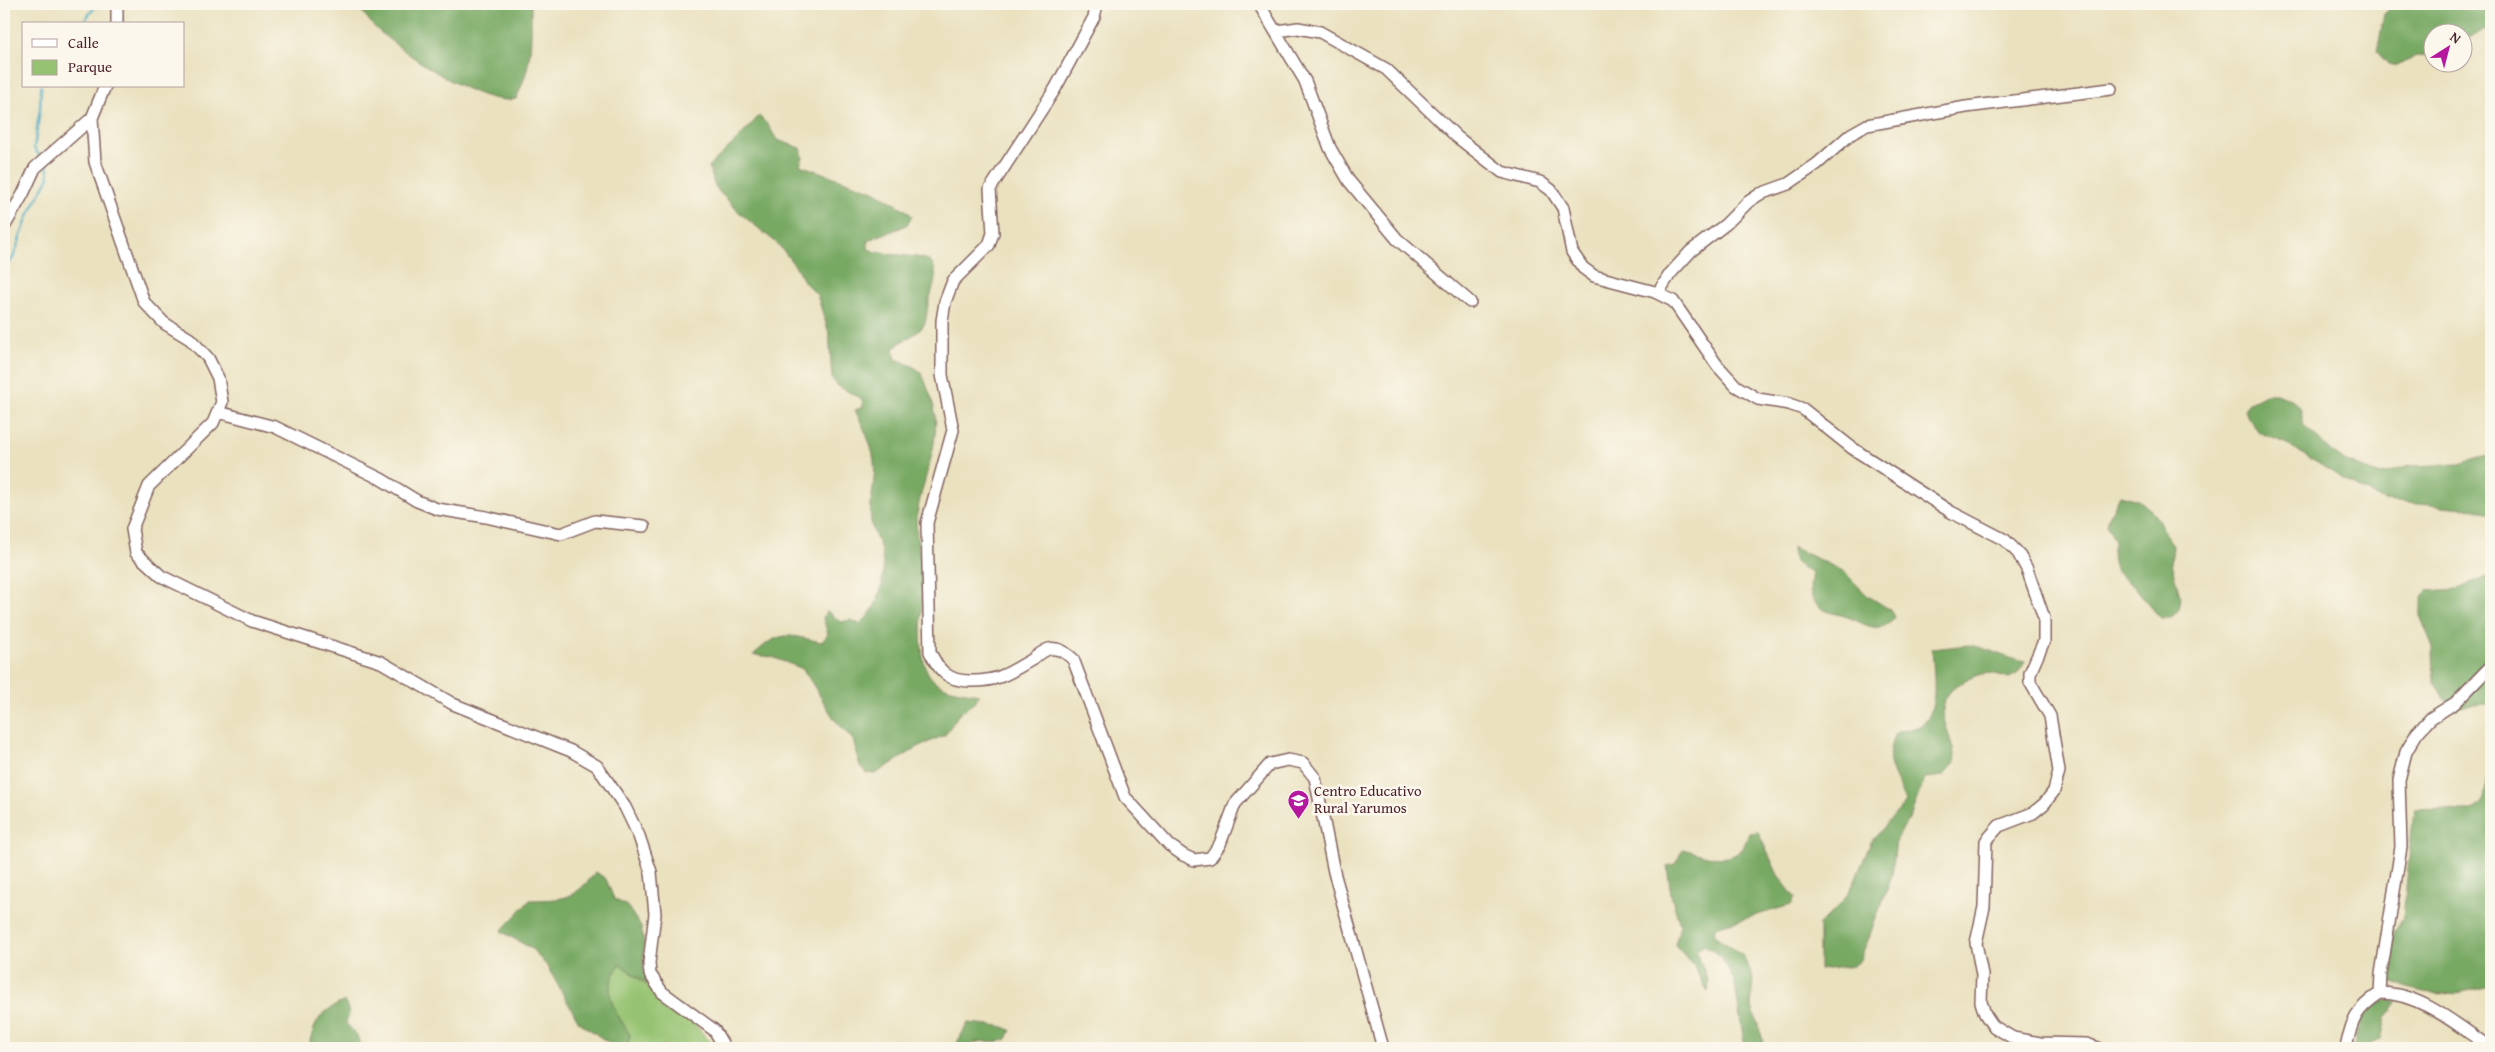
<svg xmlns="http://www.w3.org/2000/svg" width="2495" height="1052" viewBox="0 0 2495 1052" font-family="'Gentium Book Plus',serif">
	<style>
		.green { fill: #96c371; stroke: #70714e }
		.forest { fill: #78a963; stroke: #616447 }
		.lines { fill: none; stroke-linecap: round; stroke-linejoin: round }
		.stream { stroke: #42a9c2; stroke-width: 2.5 }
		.minor-casing { stroke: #82635f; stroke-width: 14 }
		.minor { stroke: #fff; stroke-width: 11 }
		.labels { text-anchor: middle; stroke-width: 5; stroke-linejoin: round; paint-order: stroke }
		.poi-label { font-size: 15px; fill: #4a1f2b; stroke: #fbf7ec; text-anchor: start }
	</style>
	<rect width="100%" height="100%" fill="#fbf7ec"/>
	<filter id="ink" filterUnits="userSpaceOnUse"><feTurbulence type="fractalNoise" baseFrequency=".02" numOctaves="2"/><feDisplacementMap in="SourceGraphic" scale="10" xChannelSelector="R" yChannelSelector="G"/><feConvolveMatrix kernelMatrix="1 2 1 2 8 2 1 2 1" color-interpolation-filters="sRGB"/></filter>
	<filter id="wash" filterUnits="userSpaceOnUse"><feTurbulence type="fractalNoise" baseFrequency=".0096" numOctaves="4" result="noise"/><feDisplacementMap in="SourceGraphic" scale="20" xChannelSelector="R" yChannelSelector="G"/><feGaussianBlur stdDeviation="1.12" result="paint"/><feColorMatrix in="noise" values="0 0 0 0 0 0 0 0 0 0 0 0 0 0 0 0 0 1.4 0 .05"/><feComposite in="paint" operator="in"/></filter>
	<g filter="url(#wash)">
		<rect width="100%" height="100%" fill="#eae1bf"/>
		<path class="green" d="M620 964 691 1021 716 1048H671L663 1045 660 1048H627L630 1035C614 1009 600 993 620 964Z"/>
		<path class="forest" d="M354 4H531C531 43 533 63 516 99 481 108 407 55 380 32 370 24 364 11 354 4Z
			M2395 4H2491V28L2463 39 2462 32H2432V57L2416 56 2397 66 2388 64 2377 52 2384 14Z
			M759 116 768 125 777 140 801 148 803 157 800 165 874 191 906 210 912 216 908 224 900 228 868 240V249C885 256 904 254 922 258 945 264 932 289 928 304 927 310 927 317 925 323 920 335 900 339 893 350L896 359C903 362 911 365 917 369 923 373 925 382 928 389 948 434 923 471 917 515 914 535 921 555 922 575 924 601 916 651 928 673 937 690 962 691 979 694L975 702 959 714 945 735 920 746 875 774 866 773 860 766 853 740 835 720 803 669 772 657 753 655C782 629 786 635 822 642L828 634 823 618 827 611 841 622 851 620 859 624C880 610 886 578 882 554 880 543 872 533 871 521 869 507 873 493 874 479 877 453 866 433 855 410L863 407 862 399 838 386 832 379 829 333 817 295 805 283 796 267 778 244 741 214 719 192 714 184 709 166 738 139Z
			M2265 394H2276L2293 400 2300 407 2304 426 2331 451 2346 462 2381 475 2409 466 2459 464 2491 455V515L2476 509 2384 501 2348 482 2287 444 2259 432 2248 418 2245 410 2249 402Z
			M2120 495 2139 500 2153 512 2173 546 2171 564 2181 598 2179 609 2171 618H2161C2151 608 2144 598 2135 587 2133 584 2129 583 2125 580 2113 570 2109 556 2115 542L2107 525 2109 517Z
			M1792 547 1843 571 1868 596 1889 609 1895 618C1878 635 1868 625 1850 618 1835 612 1822 614 1813 599 1808 590 1811 581 1812 572 1798 567 1792 562 1792 547Z
			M2491 575V705L2485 704 2455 707 2443 698 2434 681 2433 647 2421 618V597L2427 591 2458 589Z
			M1969 645C1988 648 2005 658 2025 662L2017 674 2009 678C1988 671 1984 672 1965 681 1923 703 1954 730 1955 763L1943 776 1925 778 1910 817 1896 839 1892 876 1860 961 1853 966 1819 970V925L1843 901 1854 883 1871 842 1906 802C1895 771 1882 766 1895 733 1903 730 1915 729 1922 725 1940 711 1933 668 1932 649Z
			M2491 768V983C2453 999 2422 997 2385 978L2393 934 2403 917 2414 809C2422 809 2430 808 2438 809 2454 809 2476 818 2484 798 2487 786 2484 778 2491 768Z
			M1758 832 1778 875 1795 898 1791 905 1716 927 1714 935 1742 955 1750 970 1753 979 1751 1004 1763 1040 1762 1048H1745L1734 980 1721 956 1704 945 1696 950 1709 983 1708 992 1693 965 1675 945 1680 925 1671 895 1667 866 1675 864 1683 849C1701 854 1728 866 1743 848 1745 844 1747 838 1749 833Z
			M596 872 606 879 614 899 627 906 641 927 644 943 643 967 648 985 620 964C600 993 614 1009 630 1035L627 1048H616L579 1022 547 966 532 949 501 931 530 900C566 899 572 901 596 872Z
			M2388 1000 2398 1002 2386 1018 2381 1040 2372 1043 2368 1048H2354C2357 1026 2364 1004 2388 1000Z
			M345 1001 349 1012 346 1023 357 1036 362 1048H308C315 1021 319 1012 345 1001Z
			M968 1023 1000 1026 1011 1030 1007 1039C998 1044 988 1040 978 1042 966 1045 969 1048 954 1048Z"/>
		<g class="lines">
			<path class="stream" d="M82 24 97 4
				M41 158 34 148 40 109 41 86
				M4 269 13 258 28 216 49 177 47 163"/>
		</g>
	</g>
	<g filter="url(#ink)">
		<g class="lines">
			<defs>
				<path id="minor" d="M117 4V24
					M1097 4 1094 17 1055 89 990 189 993 233 989 245 953 281 945 302 942 321V375L953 430 927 523 930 652C939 671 948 681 970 681 998 682 1009 673 1033 659 1037 656 1044 650 1049 649 1059 647 1066 653 1073 659L1125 797 1169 845 1183 855 1194 860 1210 858 1220 844 1235 804 1270 764 1288 760 1303 763 1315 778 1334 872 1383 1048
					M1259 4 1305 81 1330 148 1349 181 1397 239 1470 302
					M1277 31 1298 28 1320 32 1386 69 1457 137 1502 172 1540 182 1551 190 1563 208 1572 252 1583 268 1594 276 1655 292 1673 301 1717 365 1736 386 1758 399 1789 404 1803 409 1852 448 1951 512 2005 540 2018 553 2027 569 2044 618V641L2030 673V682L2050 716 2059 771 2054 791 2044 804 2033 813 1999 826 1986 841 1984 907 1976 943 1982 975 1981 1002 1985 1014 1993 1026 2013 1038 2040 1043 2086 1044 2098 1048
					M105 86 92 118 95 162 144 302 164 323 190 339 208 358 218 378 222 402 213 423 149 486 132 529 136 553 161 576 252 621 381 662 453 704 571 751 597 766 625 807 639 836 651 872 655 914 649 963 650 974 662 992 714 1030 725 1048
					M4 227 23 194 35 168 92 118
					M1658 293 1670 274 1691 251 1726 224 1748 202 1760 194 1788 184 1817 164 1851 134 1867 125 1966 107 2111 89
					M218 412 275 427 381 479 417 501 437 509 486 517 561 534 595 521 644 526
					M2491 666 2455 703 2431 718 2417 733 2406 752 2399 780 2401 847 2381 974 2380 993C2421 993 2458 1026 2491 1048
					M2346 1048C2352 1019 2355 1010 2380 993"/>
			</defs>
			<use href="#minor" class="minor-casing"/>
			<use href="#minor" class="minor"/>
		</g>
	</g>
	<defs>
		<symbol id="school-pin" viewBox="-11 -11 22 30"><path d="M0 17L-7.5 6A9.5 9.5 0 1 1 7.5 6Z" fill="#b5179e" stroke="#fbf7ec"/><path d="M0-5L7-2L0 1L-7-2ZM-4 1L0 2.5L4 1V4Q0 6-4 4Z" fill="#fff"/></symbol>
	</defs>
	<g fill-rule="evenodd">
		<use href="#school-pin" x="1286" y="788" width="25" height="34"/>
	</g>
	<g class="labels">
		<g class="poi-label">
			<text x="1314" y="796">Centro Educativo<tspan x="1314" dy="17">Rural Yarumos</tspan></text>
		</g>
	</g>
	<rect width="2495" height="1052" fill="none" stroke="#fbf7ec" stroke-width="20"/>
	<rect x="22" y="22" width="162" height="65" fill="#fbf7ec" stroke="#b4a19f"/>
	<rect x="32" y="39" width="25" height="8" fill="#ffffff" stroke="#b4a19f"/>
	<text x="68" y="48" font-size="15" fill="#4a1f2b">Calle</text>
	<rect x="32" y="60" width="25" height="15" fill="#96c371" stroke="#b4a19f"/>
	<text x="68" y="72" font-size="15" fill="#4a1f2b">Parque</text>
	<g transform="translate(2448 48) rotate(36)"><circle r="24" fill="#fbf7ec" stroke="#b4a19f"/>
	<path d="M0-4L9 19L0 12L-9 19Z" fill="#b5179e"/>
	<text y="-8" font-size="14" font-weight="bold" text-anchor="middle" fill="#4a1f2b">N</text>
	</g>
</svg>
